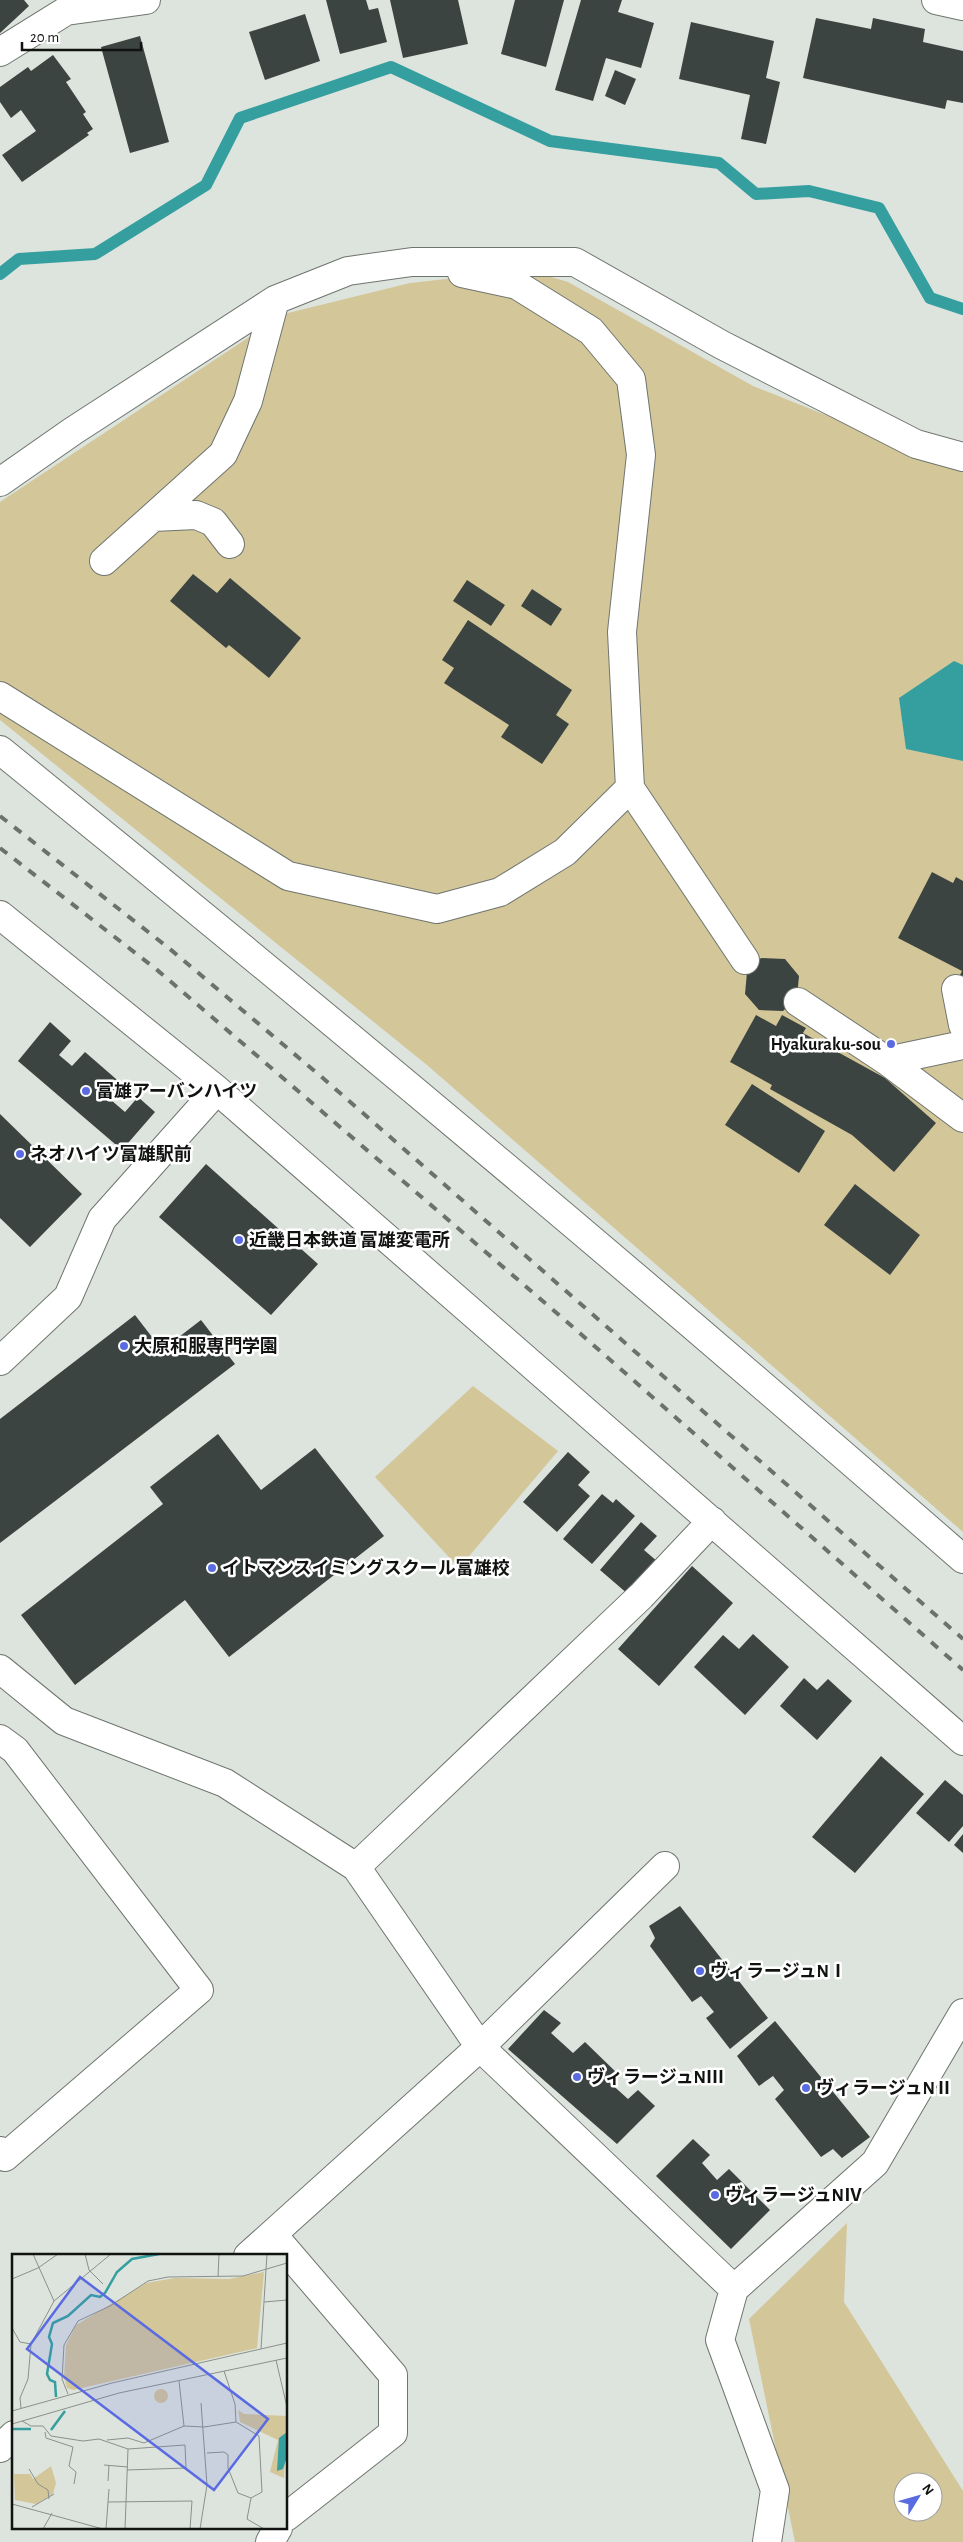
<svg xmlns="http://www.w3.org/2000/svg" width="963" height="2542" viewBox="0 0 963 2542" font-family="'Alegreya Sans','Noto Sans JP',sans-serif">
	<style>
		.green { fill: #d3c699; fill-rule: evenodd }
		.water { fill: #359fa0 }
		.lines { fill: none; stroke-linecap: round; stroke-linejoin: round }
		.stream { stroke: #359fa0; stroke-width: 12 }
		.building { fill: #3c4441 }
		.minor-casing { stroke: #6f756f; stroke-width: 30 }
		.minor { stroke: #fff; stroke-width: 28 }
		.rail { stroke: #6d716d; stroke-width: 4; stroke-dasharray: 9 9; stroke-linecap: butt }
		.poi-dot { fill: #5a6be2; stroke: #fff; stroke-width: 2 }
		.labels { text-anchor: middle; stroke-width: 5; stroke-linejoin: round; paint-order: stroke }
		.poi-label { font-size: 18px; font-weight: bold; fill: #111311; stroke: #fff; text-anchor: start }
		.inset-river { fill: none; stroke: #359fa0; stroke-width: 2.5 }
		.inset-road { fill: none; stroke: #8b908b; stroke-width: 1 }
		.view { fill: #5a6be2; fill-opacity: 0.15; stroke: #5a6be2; stroke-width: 2.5 }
		.inset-edge { fill: none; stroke: #111311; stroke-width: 2.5 }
	</style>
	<rect width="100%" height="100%" fill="#dde3dd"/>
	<path class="green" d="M527 270 568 282 753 386 963 470V1532L427 1065 0 720V502L284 314 410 283Z
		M473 1386 558 1451 459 1568 375 1477Z
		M847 2223 844 2302 963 2491V2542H795L749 2319ZM903 2482H933V2512H903Z"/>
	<path class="water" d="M954 661 963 665V761L906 749 899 698Z"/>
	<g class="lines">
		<path class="stream" d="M0 274 19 259 95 254 206 185 240 118 391 67 550 141 719 163 756 194 809 191 879 208 930 298 963 309"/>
	</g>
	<path class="building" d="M0 0H24L29 6 0 33Z
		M326 0H366L369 10 378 8 387 42 340 54Z
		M390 0H458L468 44 403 58Z
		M515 0H564L546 67 501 54Z
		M581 0H622L618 12 654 23 641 68 606 58 593 101 555 90Z
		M305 14 320 61 265 80 249 32Z
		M816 18 871 29 873 18 925 29 923 42 963 51V103L947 100 945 109 803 78Z
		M691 22 774 41 766 78 780 82 766 144 741 139 750 95 679 79Z
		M140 36 169 142 130 153 101 47Z
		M53 55 71 79 66 82 86 112 83 114 93 129 87 133 89 135 22 182 2 155 36 131 21 110 11 118 0 102V87L28 67 31 71Z
		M615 70 636 79 625 105 605 96Z
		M193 574 217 593 230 578 301 638 269 678 229 645 226 648 170 601Z
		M467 580 505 605 491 626 453 601Z
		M532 589 562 609 551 626 521 606Z
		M468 620 572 690 556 715 569 724 542 764 501 737 509 725 444 683 454 668 442 660Z
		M932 872 953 883 956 877 963 881V984L957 981 962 971 898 938Z
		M761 958 785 959 799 976 797 997 783 1011 759 1010 745 994 747 972Z
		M756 1015 776 1026 782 1015 806 1028 803 1033 885 1078 936 1123 894 1172 852 1135 770 1089 772 1085 730 1062Z
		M50 1022 71 1041 59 1055 72 1066 85 1052 123 1085 111 1100 125 1112 138 1097 155 1112 122 1150 18 1061Z
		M752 1084 825 1131 799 1173 725 1125Z
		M0 1114 82 1194 30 1247 0 1218Z
		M206 1164 318 1264 271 1315 159 1217Z
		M855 1184 920 1235 890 1275 824 1225Z
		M135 1315 162 1350 201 1320 235 1364 0 1543V1419Z
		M218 1434 261 1490 315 1448 384 1536 229 1657 185 1600 75 1685 21 1615 163 1504 150 1487Z
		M568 1452 590 1472 578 1485 590 1496 557 1532 523 1502Z
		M602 1494 613 1503 616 1499 635 1516 592 1564 563 1539Z
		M641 1522 657 1536 644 1550 658 1562 629 1595 600 1570Z
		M692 1566 733 1603 659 1686 618 1649Z
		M753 1634 789 1667 745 1715 694 1667 723 1635 739 1649Z
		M804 1678 817 1690 828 1679 852 1701 817 1740 780 1706Z
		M881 1756 924 1794 855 1873 812 1837Z
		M945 1780 963 1795V1826L949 1842 916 1813Z
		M963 1834V1853L954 1845Z
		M680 1906 768 2018 730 2049 706 2018 714 2012 701 1996 692 2002 650 1946 655 1938 649 1926Z
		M544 2010 561 2023 551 2033 573 2053 585 2042 618 2074 608 2081 628 2099 638 2090 655 2106 617 2144 508 2049Z
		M775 2021 870 2137 842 2158 833 2149 821 2157 775 2099 784 2090 773 2076 759 2086 737 2056Z
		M693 2139 710 2155 702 2163 717 2180 729 2169 770 2210 731 2249 656 2176Z"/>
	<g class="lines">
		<defs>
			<path id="minor" d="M936 0 963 6
				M0 52 66 11 146 0
				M462 273 517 285 591 331 631 379 641 455 622 632 630 788 745 960
				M0 482 73 431 275 300 348 271 412 262H575L722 345 916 444 963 457
				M153 517 196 515 213 522 230 544
				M104 561 223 454 248 401 275 300
				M0 696 288 876 437 909 500 892 565 852 630 788
				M0 750C326 1014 647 1283 963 1559
				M0 915 217 1090 963 1741
				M956 989 963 1025
				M798 1002 887 1061 963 1118
				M887 1061 963 1045
				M0 1361 68 1297 102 1219 217 1090
				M0 1669 64 1721 225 1783 356 1867 480 2047 734 2289
				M0 1739 15 1750 199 1990 5 2157 0 2151
				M356 1867 641 1596 712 1521
				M273 2235 393 2375V2433L286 2517
				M248 2256 480 2047 665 1866
				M0 2448 14 2435
				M270 2542 278 2528
				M767 2542 775 2490 720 2340 734 2289 875 2163 963 2013"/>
		</defs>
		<use href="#minor" class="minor-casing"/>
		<use href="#minor" class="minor"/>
		<path class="rail" d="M0 816 170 949 324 1079 963 1639
			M0 848 156 969 566 1321 963 1670"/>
	</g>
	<g class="poi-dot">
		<circle cx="891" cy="1044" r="5"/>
		<circle cx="86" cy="1091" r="5"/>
		<circle cx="20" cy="1154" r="5"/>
		<circle cx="239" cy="1240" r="5"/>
		<circle cx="124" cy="1346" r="5"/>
		<circle cx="212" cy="1568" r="5"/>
		<circle cx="700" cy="1971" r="5"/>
		<circle cx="577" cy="2077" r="5"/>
		<circle cx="806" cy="2088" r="5"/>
		<circle cx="715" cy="2195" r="5"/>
	</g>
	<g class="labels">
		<g class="poi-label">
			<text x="881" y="1050" text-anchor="end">Hyakuraku-sou</text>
			<text x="96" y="1097">富雄アーバンハイツ</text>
			<text x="30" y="1160">ネオハイツ富雄駅前</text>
			<text x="249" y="1246">近畿日本鉄道 富雄変電所</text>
			<text x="134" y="1352">大原和服専門学園</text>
			<text x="222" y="1574">イトマンスイミングスクール富雄校</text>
			<text x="710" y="1977">ヴィラージュNⅠ</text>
			<text x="587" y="2083">ヴィラージュNⅢ</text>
			<text x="816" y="2094">ヴィラージュNⅡ</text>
			<text x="725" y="2201">ヴィラージュNⅣ</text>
		</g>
	</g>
	<g transform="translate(12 2254)">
		<rect width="275" height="275" fill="#dde3dd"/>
		<path d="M252 18 245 94 61 136 55 134 52 123 54 91 64 71 134 29 163 24 217 25ZM142 142a7 7 0 1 1 14 0a7 7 0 1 1-14 0ZM226 156 232 160 275 162 272 224 258 218 266 186 228 168ZM39 212 44 229 41 240 24 250 3 246 2 220H18L21 225Z" fill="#d3c699"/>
		<path d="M275 178V203L271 215 265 217 267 184Z" fill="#359fa0"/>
		<path class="inset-river" d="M44 143 43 128 38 126 35 120 40 90 37 83 41 69 56 62 79 41 88 43 93 39 105 18 120 5 147 0M0 175H19M39 176 53 157"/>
		<path class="inset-road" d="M21 0 42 47M73 0 77 16 91 30M206 23 207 0M0 25 26 14 46 0M252 48 275 46M0 74 8 88 19 90M249 95 255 0M264 106 275 153M212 117 223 150 224 168 247 182 250 238 239 244 235 265 252 275M167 127 172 172M56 140 50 125 52 91 66 67 98 52 136 27 156 23 231 22 275 9M9 154 8 144 16 125 19 90 42 47 99 0M0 157 100 129 275 89M10 167 19 172H31L39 182 71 187 87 185 116 195 173 191 174 214 115 216M0 170 107 139 275 104M33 178 34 184 61 193 57 212 64 218 62 230M95 186 116 184 132 189 172 172 192 173 224 168M195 199 212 198 216 201V214L226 239 239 244M92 211 116 213M17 215 26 230 36 236 37 245M96 227 97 211M96 248 180 247 178 275M0 250 91 275M20 253 42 240M31 275 40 259M94 275 97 235M113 275 116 195M188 275 195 231 189 149"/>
		<path class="view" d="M68 23 256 165 202 236 15 95Z"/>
		<rect width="275" height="275" class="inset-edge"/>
	</g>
	<g transform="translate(918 2497) rotate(53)"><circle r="24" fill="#ffffff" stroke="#a0a1a0"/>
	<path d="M0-4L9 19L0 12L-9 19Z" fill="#5a6be2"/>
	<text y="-8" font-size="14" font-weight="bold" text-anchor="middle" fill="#111311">N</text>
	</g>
	<path d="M22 42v8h119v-8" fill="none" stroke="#111311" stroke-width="2.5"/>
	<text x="30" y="42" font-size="15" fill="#111311" stroke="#ffffff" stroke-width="4" paint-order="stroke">20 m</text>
</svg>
